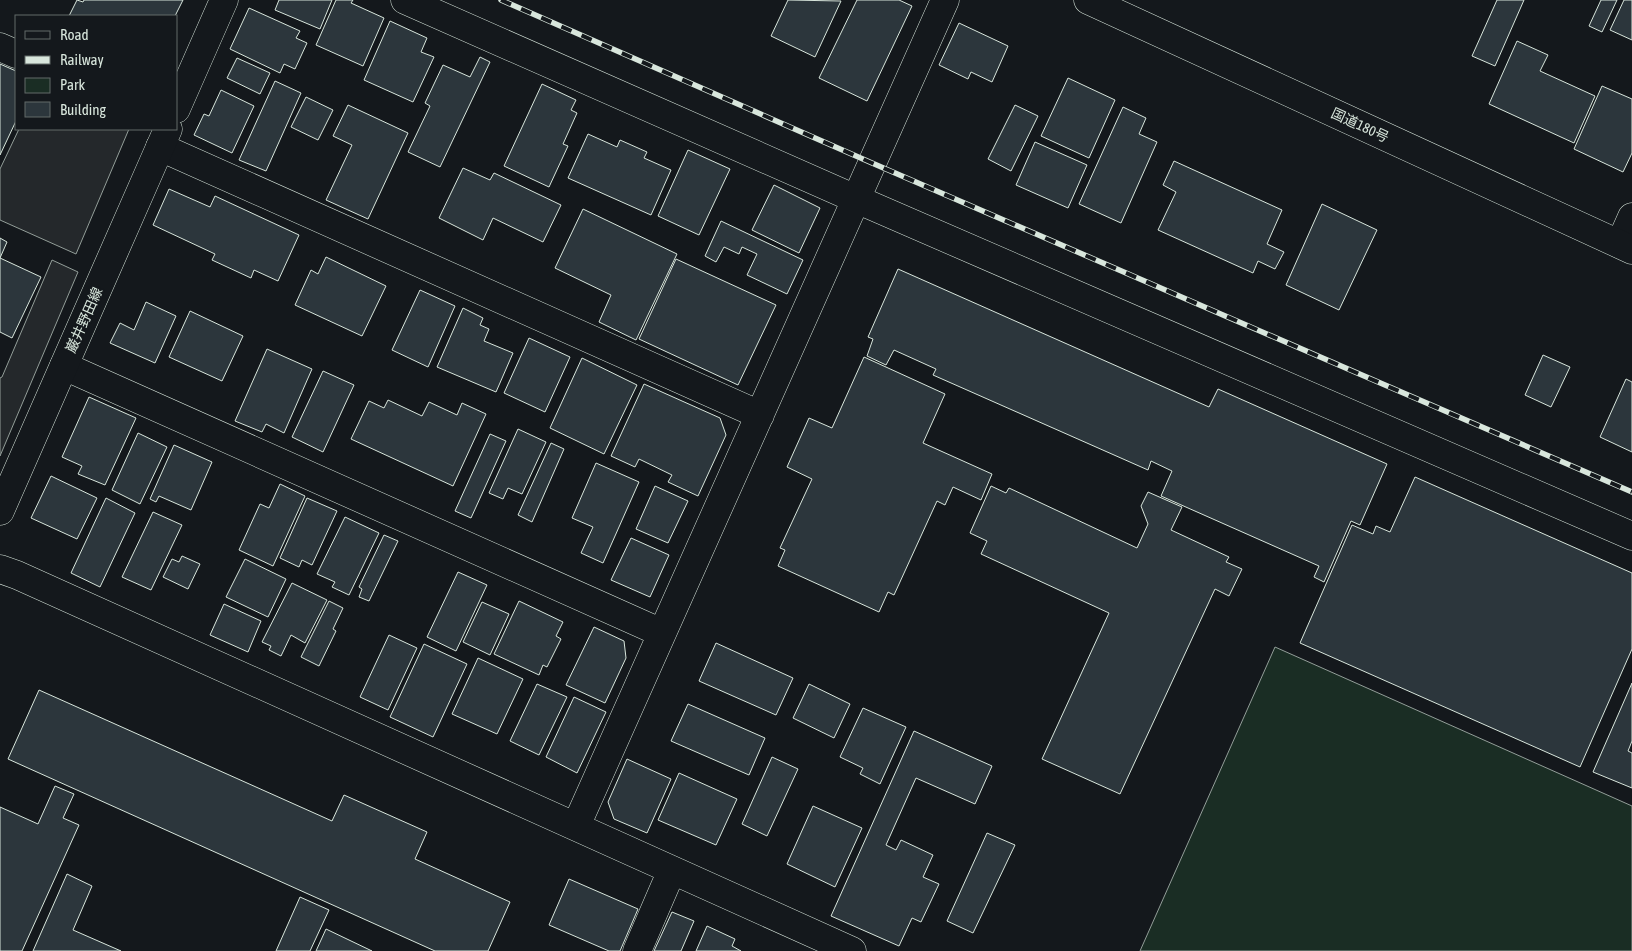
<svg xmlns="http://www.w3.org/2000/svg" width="1632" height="951" viewBox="0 0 1632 951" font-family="'Asap Condensed','Noto Sans JP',sans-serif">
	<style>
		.green { fill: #1a2d24; stroke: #939e99 }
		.parking { fill: #24282b; stroke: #939e99 }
		.building { fill: #2c363c; stroke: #d8e6dc }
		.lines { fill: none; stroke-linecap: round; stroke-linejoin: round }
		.minor-casing { stroke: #d8e6dc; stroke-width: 29 }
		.secondary-casing { stroke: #d8e6dc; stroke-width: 29 }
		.trunk-casing { stroke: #d8e6dc; stroke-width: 29 }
		.minor { stroke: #14181c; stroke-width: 28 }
		.secondary { stroke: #14181c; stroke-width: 28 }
		.trunk { stroke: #14181c; stroke-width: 28 }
		.rail-casing { stroke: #d8e6dc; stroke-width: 5.5 }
		.rail { stroke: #14181c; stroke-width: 4; stroke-dasharray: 11; stroke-linecap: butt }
		.labels { text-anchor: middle; stroke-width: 4; stroke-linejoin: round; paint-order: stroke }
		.street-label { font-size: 14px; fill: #d8e6dc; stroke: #14181c }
	</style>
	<rect width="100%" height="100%" fill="#14181c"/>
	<path class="green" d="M1275 647 1632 806V951H1140Z"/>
	<path class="parking" d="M19 129H129L76 254 0 220V169Z
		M52 260 78 272 0 456V378L2 377Z"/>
	<path class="building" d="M77 0 83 2 84 0H183L175 16H69Z
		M279 0H332L320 29 275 10Z
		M336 0H353L351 3 384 18 363 66 316 45Z
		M788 0 841 1 815 57 771 36Z
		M857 0H899L912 6 867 101 819 78Z
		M1497 0H1524L1495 66 1472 56Z
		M1601 0H1617L1602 32 1589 26Z
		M1624 0H1632V40L1610 30Z
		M249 8 300 31 296 38 307 43 295 69 284 64 280 73 230 49Z
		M390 21 427 38 421 52 434 57 413 102 364 80Z
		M959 23 1008 46 992 82 971 72 968 79 939 65Z
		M1517 41 1548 55 1540 71 1595 96 1574 143 1489 104Z
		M480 57 490 62 440 167 408 152 430 106 425 103 443 65 470 77Z
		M237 58 270 73 260 94 227 78Z
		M0 64 16 71V121L0 155Z
		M1068 78 1115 100 1089 158 1041 136Z
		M275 81 301 93 266 171 239 160Z
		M542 84 576 100 571 110 577 113 563 144 568 146 549 187 504 166Z
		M1602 86 1632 99V153L1623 172 1574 149Z
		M221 90 254 106 232 153 194 135 204 114 209 116Z
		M306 97 333 110 318 140 291 127Z
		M348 105 408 133 368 219 326 200 352 145 333 136Z
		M1015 105 1038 116 1011 171 988 159Z
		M1123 107 1146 118 1139 134 1157 142 1121 223 1079 204Z
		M588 134 617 147 620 140 647 152 644 158 671 170 651 215 568 178Z
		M1035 142 1087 165 1068 208 1016 185Z
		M688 150 730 169 699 235 658 216Z
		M1174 161 1282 210 1267 244 1284 252 1275 269 1258 261 1253 273 1158 230 1176 192 1163 185Z
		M463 168 490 180 494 173 561 205 543 242 493 218 483 240 439 218Z
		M774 185 820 208 799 253 752 230Z
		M169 189 210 207 215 196 299 235 278 281 254 270 251 278 212 260 215 254 153 225Z
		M1322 204 1377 230 1339 310 1286 285Z
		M583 209 677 254 636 340 599 322 611 295 555 268Z
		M721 221 803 260 787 294 747 275 757 254 742 247 739 254 724 247 716 262 705 256Z
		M0 238 7 242 0 258Z
		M326 257 386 286 362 336 295 305 311 270 318 274Z
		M0 258 41 277 12 338 0 332Z
		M676 259 776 305 738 385 639 339Z
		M898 269 1209 407 1218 389 1387 464 1360 525 1351 521 1324 582 1314 577 1319 566 1161 496 1172 471 1151 461 1148 470 933 375 936 369 894 350 886 365 867 356 873 339 868 337Z
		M420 290 455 306 428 367 392 350Z
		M146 302 176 316 155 363 110 343 120 323 134 330Z
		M463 308 483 318 480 325 489 329 484 341 513 353 496 392 437 367Z
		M190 311 243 336 222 381 169 357Z
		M529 338 570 357 545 412 504 393Z
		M267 349 312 369 284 433 266 424 262 432 235 421Z
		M1543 355 1570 367 1551 407 1525 395Z
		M864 357 945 394 923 443 992 474 981 500 953 487 945 505 937 501 894 595 888 592 879 612 778 566 785 550 780 548 812 479 787 467 809 418 832 428Z
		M582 358 637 385 604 454 550 428Z
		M323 371 354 385 323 452 292 437Z
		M1626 379 1632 382V452L1600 437Z
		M644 384 720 418 726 435 698 496 668 482 672 475 639 459 635 467 611 456Z
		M89 397 136 418 105 485 78 474 82 466 62 457Z
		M388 400 422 416 429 402 457 415 462 403 486 414 453 486 351 439 369 401 384 408Z
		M518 429 546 442 522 494 508 488 503 499 489 493Z
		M138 433 167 447 140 504 112 490Z
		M490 434 506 441 471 518 455 511Z
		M551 443 564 449 532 522 518 515Z
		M174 445 212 462 191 510 159 496 156 502 150 499Z
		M596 463 639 482 603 563 581 553 593 527 572 518Z
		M51 476 97 498 77 539 31 518Z
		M1415 477 1632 573V649L1580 767 1300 643 1352 525 1373 534 1376 526 1390 532Z
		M280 484 305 496 273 566 239 550 260 504 269 508Z
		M655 486 688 501 668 543 636 529Z
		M991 486 1006 493 1009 488 1137 548 1148 524 1141 506 1148 492 1182 507 1171 530 1229 557 1226 562 1242 569 1229 596 1215 589 1120 794 1042 759 1109 613 981 554 987 541 970 533Z
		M106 498 135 513 100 587 71 573Z
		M307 498 337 511 312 565 302 560 299 567 280 558Z
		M153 512 182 525 151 590 122 577Z
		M345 517 379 533 349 595 332 587 335 582 317 574Z
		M384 535 398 541 369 601 359 597 362 589 359 587Z
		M631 538 669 555 650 597 611 580Z
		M182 556 200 564 188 589 163 577 172 559 179 562Z
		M245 559 286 579 268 617 226 597Z
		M458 572 487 585 456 651 427 637Z
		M292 583 327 600 305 643 291 635 281 656 269 650 271 646 262 642Z
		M329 601 343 608 333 629 336 631 319 666 301 657Z
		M519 601 563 622 556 636 561 639 547 667 543 665 539 675 494 654Z
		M482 602 509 614 490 655 463 642Z
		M224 604 261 621 248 652 210 635Z
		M594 627 624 641 626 658 605 703 566 685Z
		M389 635 417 648 388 710 360 697Z
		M716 643 793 678 776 715 699 681Z
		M424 644 467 664 433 737 390 717Z
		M478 658 523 679 497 734 452 714Z
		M1632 683V741L1628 751 1632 753V788L1593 772Z
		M537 684 567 697 539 755 510 741Z
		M809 684 850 704 834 738 793 718Z
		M39 690 332 821 344 795 427 832 415 859 510 902 488 951H435L8 759Z
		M574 697 606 712 577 773 546 757Z
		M688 704 765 738 749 775 671 741Z
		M863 708 906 727 880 784 860 774 863 768 840 757Z
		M914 731 992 766 975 804 916 778 886 845 896 850 901 840 933 855 923 877 939 884 921 922 912 918 899 946 831 916Z
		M772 757 798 769 767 836 742 824Z
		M627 759 671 779 647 833 614 819 608 802Z
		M679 773 737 799 716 845 658 820Z
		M55 786 74 794 63 818 79 825 22 951H0V807L38 824Z
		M813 806 862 828 835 887 787 864Z
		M987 833 1015 845 973 933 947 921Z
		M67 874 92 886 73 930 121 951H33Z
		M569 879 638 909 620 951H609L549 925Z
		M300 897 329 910 310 951H276Z
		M672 912 694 921 681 951H654Z
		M707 926 735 939 732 946 741 951H696Z
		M326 929 372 951H316Z"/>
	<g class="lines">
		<defs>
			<path id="minor" d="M405 0 856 199 1632 536
				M0 47 16 54
				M160 147 760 415
				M1620 244 1632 217
				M64 366 662 633
				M0 569 17 575 852 951
				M576 826 945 0
				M637 951 672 870"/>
			<path id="secondary" d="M176 109 224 0
				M0 511 168 129"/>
			<path id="trunk" d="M1088 0 1632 250"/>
		</defs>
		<use href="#minor" class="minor-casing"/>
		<use href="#secondary" class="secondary-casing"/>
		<use href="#trunk" class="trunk-casing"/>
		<use href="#minor" class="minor"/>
		<use href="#secondary" class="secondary"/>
		<use href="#trunk" class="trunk"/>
		<defs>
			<path id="rail" d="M501 0 872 163 1632 492"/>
		</defs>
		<use href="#rail" class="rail-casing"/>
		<use href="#rail" class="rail"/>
	</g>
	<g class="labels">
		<g class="street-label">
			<text transform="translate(1360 125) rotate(25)" y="5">国道180号</text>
			<text transform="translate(84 320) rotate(-66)" y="5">巌井野田線</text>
		</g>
	</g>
	<rect x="15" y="15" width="162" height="115" fill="#14181c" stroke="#626a69"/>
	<rect x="25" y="31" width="25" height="8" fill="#14181c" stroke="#626a69"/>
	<text x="60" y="40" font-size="15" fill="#d8e6dc">Road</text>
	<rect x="25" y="56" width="25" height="8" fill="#d8e6dc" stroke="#626a69"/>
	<text x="60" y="65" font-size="15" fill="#d8e6dc">Railway</text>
	<rect x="25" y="78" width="25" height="15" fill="#1a2d24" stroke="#626a69"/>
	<text x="60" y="90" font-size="15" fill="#d8e6dc">Park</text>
	<rect x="25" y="102" width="25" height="15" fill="#2c363c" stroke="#626a69"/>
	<text x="60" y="115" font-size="15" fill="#d8e6dc">Building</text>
</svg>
